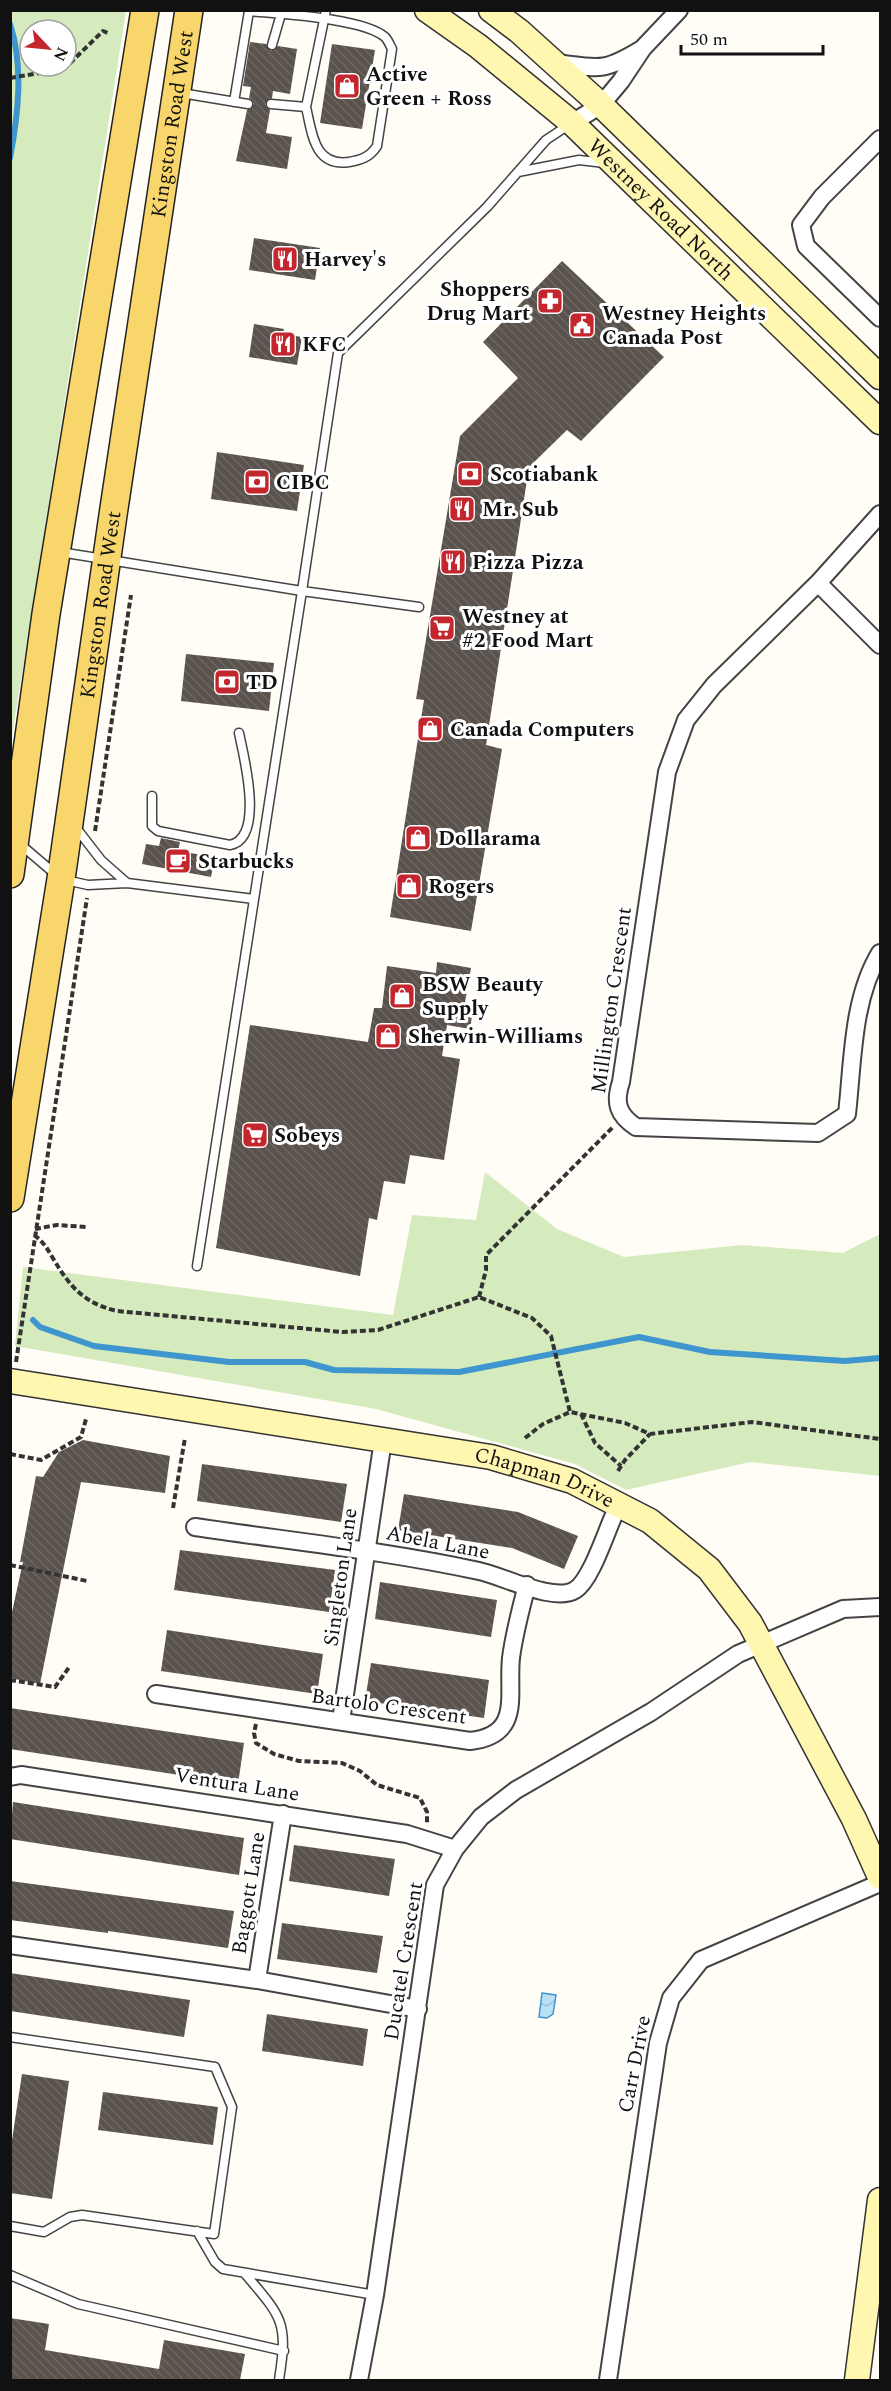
<svg xmlns="http://www.w3.org/2000/svg" width="891" height="2391" viewBox="0 0 891 2391" font-family="Spectral,serif">
	<style>
		.grass { fill: #d5ebbd; fill-rule: evenodd }
		.water { fill: url(#water-waves); stroke: #3f96cf; stroke-width: 1.5 }
		.lines { fill: none; stroke-linecap: round; stroke-linejoin: round }
		.stream { stroke: #3f96cf; stroke-width: 6 }
		.building { fill: url(#building-back-hatch) }
		.lane-casing { stroke: #444; stroke-width: 11 }
		.street-casing { stroke: #444; stroke-width: 20 }
		.secondary-casing { stroke: #333; stroke-width: 27 }
		.primary-casing { stroke: #222; stroke-width: 30 }
		.path { stroke: #333; stroke-width: 4; stroke-dasharray: 6 3; stroke-linecap: butt }
		.lane { stroke: #fff; stroke-width: 8 }
		.street { stroke: #fff; stroke-width: 16 }
		.secondary { stroke: #fff6b0; stroke-width: 24 }
		.primary { stroke: #f9d66b; stroke-width: 27 }
		.labels { text-anchor: middle; stroke-width: 6; stroke-linejoin: round; paint-order: stroke }
		.poi-label { font-size: 21px; font-weight: bold; fill: #111; stroke: #fff; text-anchor: start }
		.street-label { font-size: 21px; fill: #111; stroke: #fff }
	</style>
	<defs>
		<pattern id="water-waves" width="16" height="10" patternUnits="userSpaceOnUse" patternTransform="scale(1.5)"><rect width="16" height="10" fill="#b9e0f7"/><path d="M0 5q4-4 8 0t8 0" fill="none" stroke="#9ebfd3"/></pattern>
		<pattern id="building-back-hatch" width="6" height="6" patternUnits="userSpaceOnUse" patternTransform="scale(1.5)"><rect width="6" height="6" fill="#5a524d"/><path d="M-1 5l2 2M0 0l6 6M5-1l2 2" fill="none" stroke="#6d6662"/></pattern>
	</defs>
	<rect width="100%" height="100%" fill="#fffdf5"/>
	<path class="grass" d="M11 10 126 11 11 743 10 11ZM30 30H66V66H30Z
		M485 1172 557 1229 624 1257 742 1245 843 1253 880 1234V1476L750 1462 626 1490 575 1464 376 1409 15 1346 23 1267 393 1315 412 1215 476 1220Z"/>
	<path class="water" d="M542 1993 556 1995 553 2014 547 2018 539 2017Z"/>
	<g class="lines">
		<path class="stream" d="M10 24C24 66 18 116 10 158
			M33 1320 40 1327 94 1346 229 1362H305L334 1370 459 1372 639 1337 710 1352 845 1361 880 1358"/>
	</g>
	<path class="building" d="M250 42 266 44 271 51 278 46 297 49 290 94 273 91 272 98 265 104 270 110 266 133 292 137 287 169 236 161 247 110 254 104 249 98 251 87 243 86Z
		M332 44 375 50 362 129 320 123Z
		M254 238 320 248 315 280 249 270Z
		M562 261 664 357 581 441 567 430 529 467 486 745 502 749 471 931 390 917 424 700 416 699 460 436 518 378 483 342Z
		M254 324 284 329 283 334 302 337 297 365 249 357Z
		M217 452 304 465 297 511 211 499Z
		M186 654 274 663 269 711 181 701Z
		M161 838 180 842 178 851 215 857 211 877 142 864 146 844 159 846Z
		M437 962 471 968 464 1008 473 1010 470 1029 447 1025 442 1056 460 1059 444 1160 410 1155 405 1184 384 1181 377 1220 369 1218 360 1276 216 1248 250 1025 368 1042 374 1008H382L387 966 436 973Z
		M83 1440 170 1456 165 1493 81 1482 40 1684 10 1678V1621L23 1562H20L36 1476 43 1477 59 1452Z
		M202 1464 347 1484 341 1522 197 1501Z
		M404 1494 518 1512 578 1536 564 1569 512 1548 398 1530Z
		M180 1550 335 1570 329 1612 174 1590Z
		M380 1582 497 1600 491 1637 375 1619Z
		M167 1630 323 1654 317 1694 161 1671Z
		M371 1663 489 1680 484 1718 365 1701Z
		M10 1708 244 1743 238 1784 10 1749Z
		M13 1802 244 1838 239 1875 10 1839Z
		M294 1845 395 1859 389 1896 289 1881Z
		M10 1881 234 1911 228 1948 108 1931V1933L10 1920Z
		M282 1923 383 1936 377 1973 277 1959Z
		M10 1973 190 2000 184 2037 10 2011Z
		M267 2014 368 2029 363 2066 262 2051Z
		M22 2074 69 2081 52 2199 10 2193V2153Z
		M103 2092 218 2107 213 2145 98 2130Z
		M10 2318 49 2324 45 2350 159 2369 164 2340 245 2354 240 2380H10Z"/>
	<g class="lines">
		<defs>
			<path id="lane" d="M272 45 281 14
				M181 93 248 104
				M234 102 249 11C280 14 363 18 385 37 388 40 390 45 392 49L377 146C370 157 361 160 349 162 314 167 312 133 306 107
				M271 104 306 107 326 10
				M518 172 579 160 605 163
				M60 552 302 591 338 353 487 207 546 140 570 124
				M152 796V826L158 831 230 845C265 838 244 757 239 733
				M77 829 101 860 127 883
				M20 844 61 879 88 885 127 883 254 899
				M197 1266 302 591 419 607
				M10 2037 215 2067 232 2107 214 2234 82 2215 70 2217 44 2232 10 2226
				M197 2231 215 2262 223 2269 375 2295
				M10 2275 78 2304 284 2351
				M246 2275C283 2318 288 2323 279 2380"/>
			<path id="street" d="M556 63C598 68 602 73 640 50
				M572 123 601 105 621 81 643 48 679 10
				M880 139 822 197 801 225 806 246 880 318
				M880 514 818 583 714 685 686 720 667 772 621 1082C614 1103 618 1115 636 1127L818 1133 847 1114C853 1061 852 999 880 953
				M818 583 880 645
				M195 1527C290 1541 386 1551 479 1571 503 1576 554 1603 575 1590 592 1580 608 1525 618 1506
				M156 1694 470 1741C523 1735 507 1695 511 1658 514 1634 521 1608 527 1585
				M341 1721 383 1440
				M10 1777 21 1775 407 1834 455 1849
				M10 1945 257 1980 418 2009
				M257 1980 283 1814
				M359 2380 375 2295 435 1885 455 1849 481 1817 516 1790 651 1712 738 1654 843 1609 880 1607
				M608 2380 658 2043 671 1998 701 1960 880 1883"/>
			<g id="secondary">
				<path id="s1" d="M427 10 478 46 572 123 880 422"/>
				<path d="M491 10 519 31 601 105 880 377"/>
				<path id="s2" d="M10 1381 491 1457 572 1481 650 1521 709 1569 750 1623 854 1819 880 1877"/>
				<path d="M857 2380 880 2200"/>
			</g>
			<g id="primary">
				<path d="M10 874 46 614 145 10"/>
				<path id="s3" d="M10 1198 61 879 113 515 189 10"/>
			</g>
		</defs>
		<use href="#lane" class="lane-casing"/>
		<use href="#street" class="street-casing"/>
		<use href="#secondary" class="secondary-casing"/>
		<use href="#primary" class="primary-casing"/>
		<path class="path" d="M10 78 64 69 103 31 110 34
			M95 831 131 595
			M35 1229 57 1225 87 1227
			M34 1235C44 1242 48 1250 54 1260 71 1288 84 1303 117 1311L342 1332 378 1330 479 1297 532 1318 551 1336 570 1412
			M479 1297 486 1270V1255L613 1127
			M16 1362 87 898
			M581 1414 595 1443 621 1466
			M525 1438 543 1424 570 1412 625 1423 650 1434 752 1422 880 1439
			M10 1454 41 1460 81 1437 86 1419
			M618 1471 625 1460 650 1434
			M173 1508 185 1438
			M10 1565 87 1581
			M10 1680 55 1687 70 1666
			M256 1724 254 1733 256 1743 274 1754 299 1761 342 1763 360 1771 377 1785 420 1798 427 1812V1823"/>
		<use href="#lane" class="lane"/>
		<use href="#street" class="street"/>
		<use href="#secondary" class="secondary"/>
		<use href="#primary" class="primary"/>
	</g>
	<defs>
		<symbol id="shop-square" viewBox="-11 -11 22 22"><rect x="-9" y="-9" width="18" height="18" rx="4" fill="#c4262e" stroke="#fff"/><path d="M-5-2.5h2.3a2.7 3.5 0 0 1 5.4 0H5L5.5 6h-11ZM-1.5-2.5h3a1.5 2.3 0 0 0-3 0Z" fill="#fff"/></symbol>
		<symbol id="restaurant-square" viewBox="-11 -11 22 22"><rect x="-9" y="-9" width="18" height="18" rx="4" fill="#c4262e" stroke="#fff"/><path d="M-5-6h1v4h1v-4h1v4h1v-4h1v5L-1.5 .5V6h-2V.5L-5-1ZM5-6V6H3V1.5H1.5Q1.5-4 5-6Z" fill="#fff"/></symbol>
		<symbol id="pharmacy-square" viewBox="-11 -11 22 22"><rect x="-9" y="-9" width="18" height="18" rx="4" fill="#c4262e" stroke="#fff"/><path d="M-2-6h4v4h4v4h-4v4h-4v-4h-4v-4h4Z" fill="#fff"/></symbol>
		<symbol id="civic-square" viewBox="-11 -11 22 22"><rect x="-9" y="-9" width="18" height="18" rx="4" fill="#c4262e" stroke="#fff"/><path d="M-.6-6.5H3V-4.5H.6V-3L4-1V1h2V6H-6V1h2V-1L-.6-3ZM-1.2 2.5V6h2.4V2.5Z" fill="#fff"/></symbol>
		<symbol id="bank-square" viewBox="-11 -11 22 22"><rect x="-9" y="-9" width="18" height="18" rx="4" fill="#c4262e" stroke="#fff"/><path d="M-6-4H6V4H-6ZM0-2.3a2.3 2.3 0 1 0 0 4.6a2.3 2.3 0 1 0 0-4.6Z" fill="#fff"/></symbol>
		<symbol id="supermarket-square" viewBox="-11 -11 22 22"><rect x="-9" y="-9" width="18" height="18" rx="4" fill="#c4262e" stroke="#fff"/><path d="M-6-5.5h2.5l.6 2H6L4.5 2H-2.5L-4.4-4H-6ZM-1.5 3.2a1.3 1.3 0 1 0 .1 0ZM3 3.2a1.3 1.3 0 1 0 .1 0Z" fill="#fff"/></symbol>
		<symbol id="cafe-square" viewBox="-11 -11 22 22"><rect x="-9" y="-9" width="18" height="18" rx="4" fill="#c4262e" stroke="#fff"/><path d="M-5.5-4.5H6V0H3Q3 3.5 0 3.5H-2.5Q-5.5 3.5-5.5 0ZM3-3.2v2h1.7v-2ZM-6 4.5H4V6H-6Z" fill="#fff"/></symbol>
	</defs>
	<g fill-rule="evenodd">
		<use href="#shop-square" x="332" y="71" width="30" height="30"/>
		<use href="#restaurant-square" x="270" y="244" width="30" height="30"/>
		<use href="#pharmacy-square" x="535" y="286" width="30" height="30"/>
		<use href="#civic-square" x="567" y="310" width="30" height="30"/>
		<use href="#restaurant-square" x="268" y="329" width="30" height="30"/>
		<use href="#bank-square" x="455" y="459" width="30" height="30"/>
		<use href="#bank-square" x="242" y="467" width="30" height="30"/>
		<use href="#restaurant-square" x="447" y="494" width="30" height="30"/>
		<use href="#restaurant-square" x="438" y="547" width="30" height="30"/>
		<use href="#supermarket-square" x="427" y="613" width="30" height="30"/>
		<use href="#bank-square" x="212" y="667" width="30" height="30"/>
		<use href="#shop-square" x="415" y="714" width="30" height="30"/>
		<use href="#shop-square" x="403" y="823" width="30" height="30"/>
		<use href="#cafe-square" x="163" y="846" width="30" height="30"/>
		<use href="#shop-square" x="394" y="871" width="30" height="30"/>
		<use href="#shop-square" x="387" y="981" width="30" height="30"/>
		<use href="#shop-square" x="373" y="1021" width="30" height="30"/>
		<use href="#supermarket-square" x="240" y="1120" width="30" height="30"/>
	</g>
	<g class="labels">
		<g class="poi-label">
			<text x="366" y="81">Active<tspan x="366" dy="24">Green + Ross</tspan></text>
			<text x="304" y="266">Harvey's</text>
			<text x="530" y="296" text-anchor="end">Shoppers<tspan x="530" dy="24">Drug Mart</tspan></text>
			<text x="602" y="320">Westney Heights<tspan x="602" dy="24">Canada Post</tspan></text>
			<text x="302" y="351">KFC</text>
			<text x="490" y="481">Scotiabank</text>
			<text x="276" y="489">CIBC</text>
			<text x="482" y="516">Mr. Sub</text>
			<text x="472" y="569">Pizza Pizza</text>
			<text x="462" y="623">Westney at<tspan x="462" dy="24">#2 Food Mart</tspan></text>
			<text x="246" y="689">TD</text>
			<text x="450" y="736">Canada Computers</text>
			<text x="438" y="845">Dollarama</text>
			<text x="198" y="868">Starbucks</text>
			<text x="428" y="893">Rogers</text>
			<text x="422" y="991">BSW Beauty<tspan x="422" dy="24">Supply</tspan></text>
			<text x="408" y="1043">Sherwin-Williams</text>
			<text x="274" y="1142">Sobeys</text>
		</g>
		<g class="street-label">
			<text dy="7" stroke="none"><textPath href="#s3" startOffset="1086">Kingston Road West</textPath></text>
			<text dy="7" stroke="none"><textPath href="#s1" startOffset="308">Westney Road North</textPath></text>
			<text dy="7" stroke="none"><textPath href="#s3" startOffset="600">Kingston Road West</textPath></text>
			<text transform="translate(611 1000) rotate(-82)" y="7">Millington Crescent</text>
			<text dy="7" stroke="none"><textPath href="#s2" startOffset="544">Chapman Drive</textPath></text>
			<text transform="translate(438 1542) rotate(11)" y="7">Abela Lane</text>
			<text transform="translate(340 1577) rotate(-82)" y="7">Singleton Lane</text>
			<text transform="translate(389 1706) rotate(8)" y="7">Bartolo Crescent</text>
			<text transform="translate(237 1784) rotate(9)" y="7">Ventura Lane</text>
			<text transform="translate(248 1893) rotate(-81)" y="7">Baggott Lane</text>
			<text transform="translate(403 1961) rotate(-81)" y="7">Ducatel Crescent</text>
			<text transform="translate(634 2064) rotate(-79)" y="7">Carr Drive</text>
		</g>
	</g>
	<rect width="891" height="2391" fill="none" stroke="#111111" stroke-width="24"/>
	<g transform="translate(48 48) rotate(116)"><circle r="28" fill="#ffffff" stroke="#a0a0a0" stroke-width="1.5"/>
	<path d="M0-4.5L10 22L0 15L-10 22Z" fill="#c4262e"/>
	<text y="-9" font-size="16" font-weight="bold" text-anchor="middle" fill="#111111">N</text>
	</g>
	<path d="M681 45v9h142v-9" fill="none" stroke="#111111" stroke-width="3"/>
	<text x="690" y="45" font-size="18" fill="#111111" stroke="#ffffff" stroke-width="4.5" paint-order="stroke">50 m</text>
</svg>
